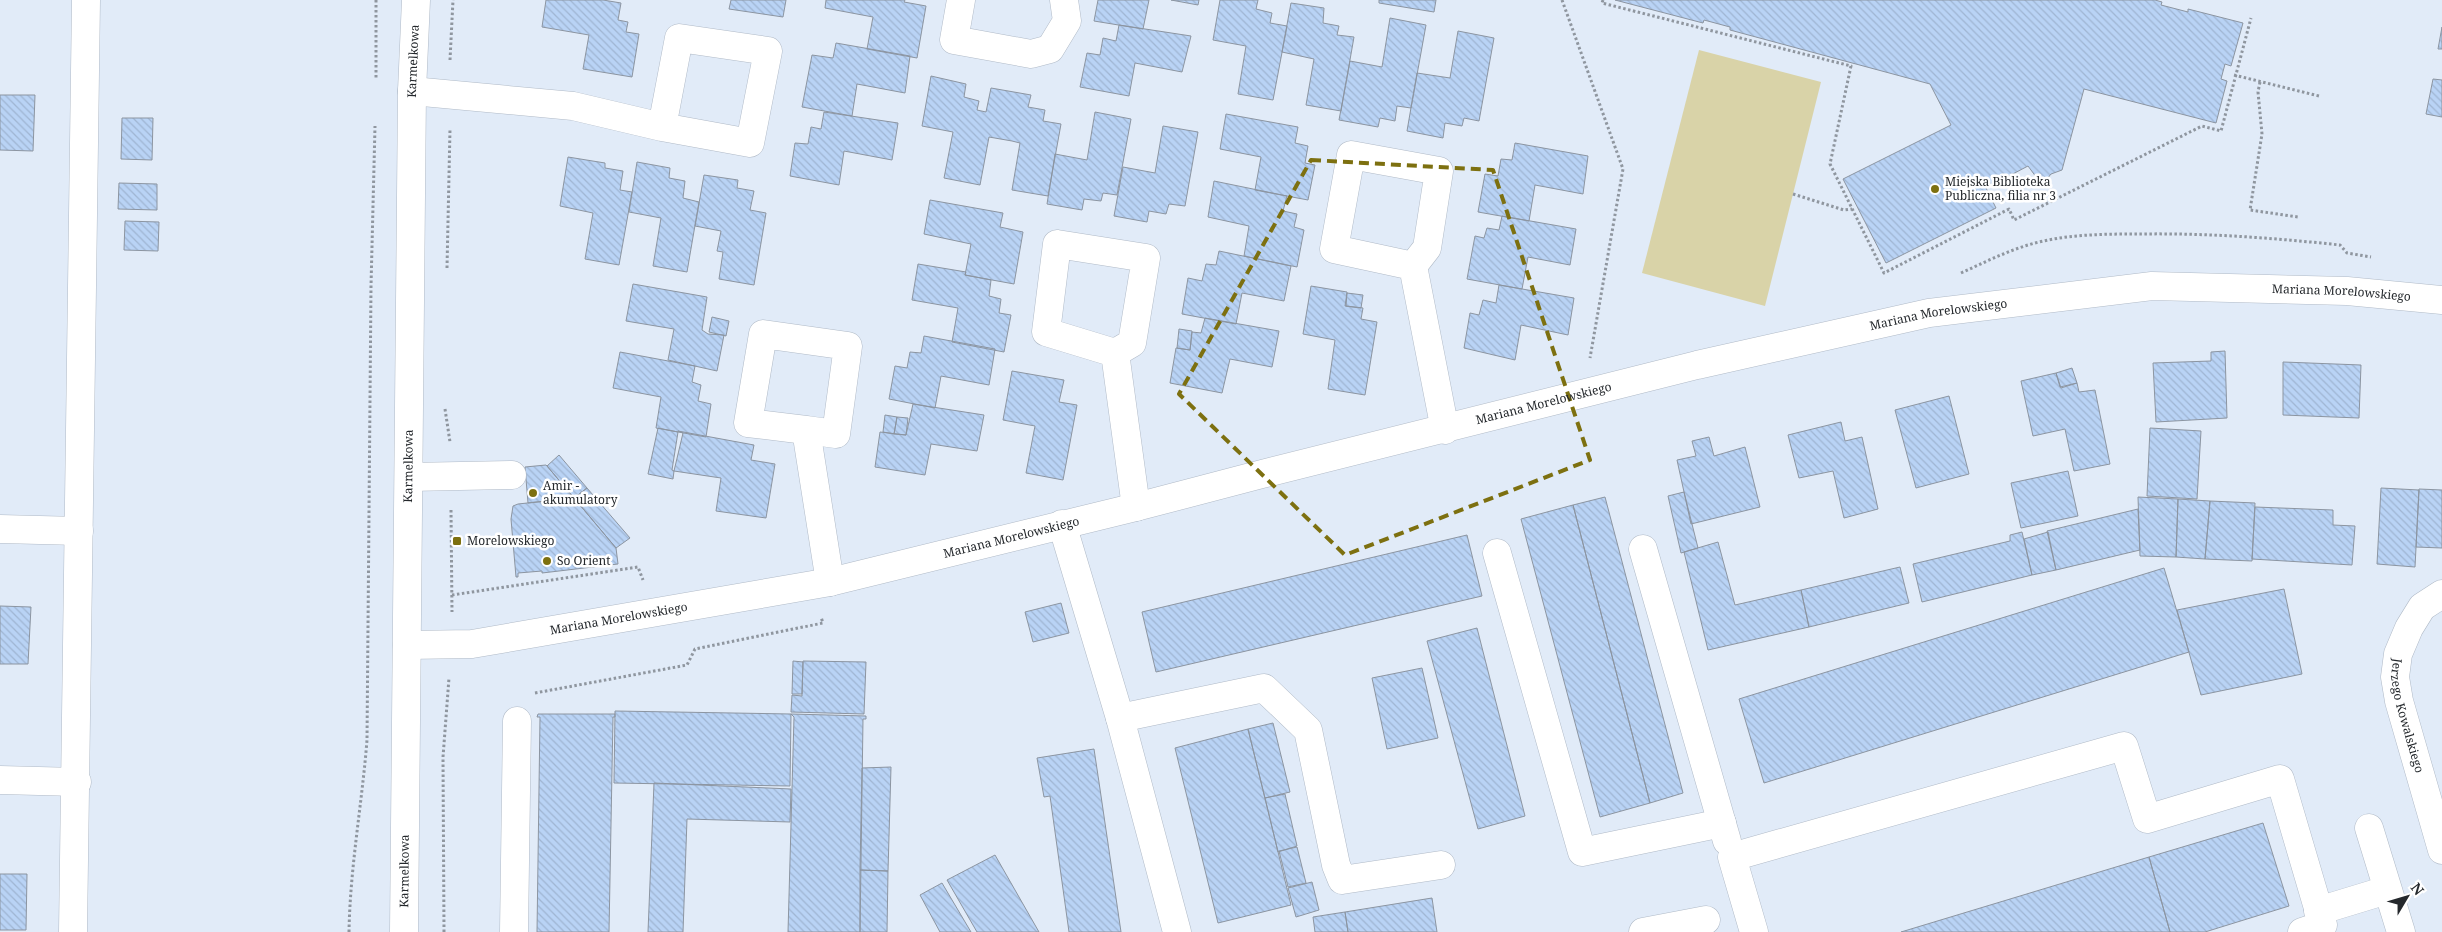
<svg xmlns="http://www.w3.org/2000/svg" width="2442" height="932" viewBox="0 0 2442 932" font-family="'Noto Serif',serif">
	<style>
		.pitch { fill: #d9d3a8 }
		.building { fill: url(#building-back-hatch); stroke: #8c95a1 }
		.lines { fill: none; stroke-linecap: round; stroke-linejoin: round }
		.minor-casing { stroke: #b0bac7; stroke-width: 29 }
		.path { stroke: #8f969f; stroke-width: 3; stroke-dasharray: 2.5 2.5; stroke-linecap: butt }
		.minor { stroke: #fff; stroke-width: 28 }
		.marked { fill: none; stroke: #7d7010; stroke-width: 4; stroke-dasharray: 10 6; stroke-linejoin: round }
		.poi-dot { fill: #7d7010; stroke: #fff; stroke-width: 2 }
		.labels { text-anchor: middle; stroke-width: 5; stroke-linejoin: round; paint-order: stroke }
		.street-label { font-size: 12px; fill: #24282c; stroke: #fff }
		.poi-label { font-size: 12px; fill: #24282c; stroke: #fff; text-anchor: start }
	</style>
	<defs>
		<pattern id="building-back-hatch" width="6" height="6" patternUnits="userSpaceOnUse" patternTransform="scale(1.25)"><rect width="6" height="6" fill="#b9d3f5"/><path d="M-1 5l2 2M0 0l6 6M5-1l2 2" fill="none" stroke="#9fb5d2"/></pattern>
	</defs>
	<rect width="100%" height="100%" fill="#e1ebf8"/>
	<path class="pitch" d="M1699 50 1821 82 1765 306 1642 273Z"/>
	<path class="building" d="M546 0H603L621 3 618 20 628 22 626 32 639 34 632 77 583 69 589 35 542 27Z
		M731 0H786L783 17 729 9Z
		M826 0H905L904 2 926 6 917 58 867 49 873 17 825 8Z
		M1098 0H1149L1143 29 1094 21Z
		M1171 0H1199L1198 5Z
		M1220 0H1258L1256 9 1272 13 1270 23 1287 26 1273 100 1238 94 1246 46 1213 40Z
		M1379 0H1436L1434 12 1379 3Z
		M1615 0H2155L2162 2 2161 5 2188 12V9L2243 23 2231 66 2225 64 2221 79 2227 81 2216 123 2084 89 2062 170 2051 174 2042 185 2028 166 1986 188 1996 208 1886 263 1843 179 1951 125 1930 84 1730 30V27L1704 20 1703 23Z
		M1291 3 1324 8 1323 23 1339 26 1337 35 1354 37 1341 111 1306 105 1314 59 1282 52Z
		M1390 18 1426 25 1411 108 1397 106 1395 121 1380 118 1378 127 1339 120 1350 61 1382 67Z
		M1119 25 1191 36 1182 72 1135 63 1129 96 1080 87 1087 53 1100 55 1103 38 1116 41Z
		M2442 27V49H2438Z
		M1458 31 1494 38 1479 121 1464 118 1462 126 1445 123 1443 138 1407 131 1417 73 1450 78Z
		M836 43 910 56 905 93 857 84 852 116 802 107 812 55 833 58Z
		M931 76 966 84 964 97 979 101 977 110 986 112 991 88 1031 95 1028 107 1045 110 1043 121 1061 124 1048 196 1012 190 1020 143 1012 141 989 137 980 185 944 178 953 132 922 126Z
		M2433 79 2442 80V117L2426 114Z
		M0 95H35L33 151 0 150Z
		M824 112 898 123 892 160 844 151 839 185 790 176 795 143 808 144 811 127 821 129Z
		M1095 112 1131 119 1117 195 1103 193 1101 201 1084 199 1082 210 1047 204 1055 154 1087 160Z
		M1226 114 1298 127 1295 143 1308 146 1305 163 1315 165 1308 200 1255 190 1261 157 1220 149Z
		M122 118H153L152 160 121 159Z
		M1163 126 1198 132 1185 206 1169 204 1166 214 1149 211 1147 222 1114 216 1123 167 1155 173Z
		M1515 143 1588 156 1583 194 1535 185 1529 221 1478 212 1485 174 1498 176 1501 159 1512 160Z
		M568 157 605 163V168L623 171 620 190 632 192 619 265 585 259 593 213 560 206Z
		M637 162 670 168 669 178 685 181 683 198 699 202 687 272 653 266 661 218 629 212Z
		M704 175 738 180 737 188 754 191 750 210 766 213 754 285 719 279 723 252 717 251 721 231 695 226Z
		M1214 181 1287 196 1283 211 1297 214 1294 227 1304 230 1297 267 1244 256 1249 226 1208 217Z
		M119 183 157 184V210L118 209Z
		M930 200 1003 213 1000 227 1023 232 1014 284 965 275 971 244 924 234Z
		M1502 216 1576 229 1570 265 1528 257 1522 289 1467 279 1475 236 1484 238 1487 228 1499 230Z
		M125 221 159 222 158 251 124 250Z
		M1219 251 1291 266 1284 301 1242 293 1236 324 1182 314 1188 278 1202 281 1206 264 1216 265Z
		M918 264 966 272 965 275 991 280 989 296 1001 299 999 313 1011 315 1004 352 952 342 958 308 912 300Z
		M633 284 707 297 702 330 708 334 724 335 717 371 668 360 674 329 626 321Z
		M1499 285 1574 298 1568 335 1521 325 1515 360 1464 348 1470 313 1479 315 1483 300 1496 303Z
		M1311 286 1347 292 1346 306 1363 308 1361 319 1377 322 1365 395 1328 389 1335 340 1303 334Z
		M1347 293 1363 295 1361 308 1345 306Z
		M712 317 729 321 726 336 709 332Z
		M1205 318 1279 331 1272 367 1230 359 1222 393 1170 383 1176 348 1190 350 1192 332 1201 333Z
		M1179 329 1192 331 1190 350 1177 348Z
		M924 336 995 349 989 385 941 376 935 408 889 399 895 366 907 368 910 352 921 353Z
		M2225 351 2227 418 2156 422 2153 363 2211 361V352Z
		M620 352 695 366 692 382 701 385 698 401 711 404 706 437 656 428 661 397 613 388Z
		M2283 362 2361 365 2359 418 2283 415Z
		M2072 368 2077 383 2060 387 2056 373Z
		M1012 371 1064 380 1059 402 1077 405 1063 480 1026 473 1035 426 1003 420Z
		M2056 373 2061 388 2077 383 2079 392 2095 390 2110 464 2074 471 2065 429 2033 436 2021 381Z
		M1949 396 1969 474 1916 488 1895 410Z
		M913 404 984 415 977 451 931 444 925 475 875 467 880 432 906 435Z
		M885 415 897 417 894 434 883 432Z
		M897 417 908 418 906 435 894 434Z
		M1841 422 1845 441 1862 437 1878 509 1844 518 1833 471 1799 478 1788 435Z
		M658 428 678 432 672 470 674 471 673 479 648 474Z
		M2150 428 2201 431 2197 499 2147 496Z
		M678 431 754 445 751 460 775 464 766 518 716 511 721 478 674 471 683 433Z
		M1709 437 1714 456 1745 447 1760 507 1691 524 1677 460 1696 456 1692 441Z
		M559 455 587 488 574 498 547 466Z
		M546 465 547 466 574 498 528 503 525 467Z
		M2068 471 2078 516 2021 528 2011 483Z
		M587 488 630 538 616 548 574 498Z
		M2381 488 2419 490 2415 567 2377 564Z
		M2419 489 2442 490V548L2416 547Z
		M1684 492 1698 548 1681 553 1668 496Z
		M1605 497 1683 793 1650 803 1573 505Z
		M2138 497 2178 499 2176 557 2140 556Z
		M574 498 616 548 618 564 542 573V571L518 573V577H516L511 519 513 506 518 504Z
		M2178 499 2210 501 2205 559 2176 557Z
		M2210 501 2255 503 2252 561 2205 559Z
		M1573 505 1650 803 1600 817 1521 519Z
		M2255 507 2333 510V525L2355 526 2352 565 2252 559Z
		M2138 509 2140 550 2056 570 2047 531Z
		M2022 532 2032 575 1922 602 1913 564 2010 541V535Z
		M2048 532 2056 570 2032 575 2024 539Z
		M1467 535 1482 596 1156 672 1142 612Z
		M1718 542 1735 605 1801 590 1809 627 1708 650 1684 552Z
		M1900 567 1909 603 1809 627 1801 590Z
		M2164 568 2189 652 1764 783 1739 699Z
		M2284 589 2302 674 2201 695 2177 610Z
		M1061 603 1069 633 1033 642 1025 612Z
		M0 606 31 607 28 664H0Z
		M1477 628 1525 816 1478 829 1427 641Z
		M793 661 803 662 802 694H792Z
		M803 661 866 662 864 714 791 712 792 695 802 696Z
		M1422 668 1438 738 1387 749 1372 678Z
		M615 711 791 714 790 786 614 783Z
		M538 714H615V717H613L609 932H537L540 717H537Z
		M791 714 866 716V719H863L860 932H788L794 717Z
		M1273 723 1290 792 1265 798 1248 729Z
		M1248 729 1291 905 1218 923 1175 748Z
		M1094 749 1100 789 1121 932H1069L1050 796 1044 797 1037 758Z
		M891 767 888 871 860 870 862 768Z
		M654 783 791 789 790 822 687 819 683 932H648Z
		M1285 794 1297 846 1278 852 1265 798Z
		M2263 823 2289 906 2205 932H2170L2149 857Z
		M1297 847 1306 883 1288 887 1279 851Z
		M995 855 1039 932H977L947 880Z
		M2149 857 2170 932H1901Z
		M860 870 888 871 887 932H860Z
		M0 874H27L26 930H0Z
		M1312 882 1319 910 1296 917 1288 888Z
		M942 883 971 932H940L920 895Z
		M1432 898 1437 932H1348L1345 912Z
		M1345 912 1348 932H1315L1313 917Z"/>
	<g class="lines">
		<defs>
			<g id="minor">
				<path d="M961 0 954 40 1031 54 1050 49 1067 21 1064 0"/>
				<path d="M412 91 573 106 662 127 750 143 768 51 679 38 662 127"/>
				<path d="M1413 266 1334 249 1351 155 1439 171 1427 248 1413 266 1445 430"/>
				<path d="M1115 353 1046 332 1057 244 1146 258 1132 343 1115 353 1136 507"/>
				<path d="M806 430 748 423 763 334 848 346 836 434 806 430 830 582"/>
				<path d="M409 477 512 475"/>
				<path d="M1062 524 1120 718 1177 932"/>
				<path d="M0 529 79 531"/>
				<path d="M1643 549 1727 841"/>
				<path d="M1497 553 1582 852 1722 823"/>
				<path id="s1" d="M2442 594 2422 607 2409 628 2398 654 2395 677 2399 701 2442 850"/>
				<path id="s2" d="M407 645 472 644 830 582 1136 507 1262 474 1697 365 1929 313 2152 286 2347 291 2442 300"/>
				<path d="M1120 718 1264 688 1308 730 1336 865 1342 880 1441 865"/>
				<path d="M0 780 77 782"/>
				<path d="M2369 828 2401 932"/>
				<path d="M2318 911 2387 890"/>
				<path d="M73 932 86 0"/>
				<path id="s3" d="M404 932 412 91 416 0"/>
				<path d="M514 932 517 721"/>
				<path d="M1643 932 1706 920"/>
				<path d="M1754 932 1732 857 2124 746 2147 819 2280 779 2323 925 2302 932"/>
			</g>
		</defs>
		<use href="#minor" class="minor-casing"/>
		<path class="path" d="M376 0V78
			M1562 0 1623 169 1590 358
			M1603 0 1602 3 1851 66 1830 164 1884 273 2009 209 2014 220 2202 126 2221 131 2251 18
			M450 60 453 0
			M2234 75 2319 96
			M2260 82 2258 92 2262 134 2250 210 2298 217
			M1793 194 1844 210 1852 209
			M447 268 450 129
			M1961 273C1983 263 2005 252 2028 245 2064 234 2104 234 2141 234 2208 233 2274 238 2340 245L2347 253 2371 257
			M445 409 450 442
			M451 510 452 612
			M452 595 638 567 643 580
			M535 693 687 665 695 649 823 623 821 617
			M349 932C350 868 362 804 367 740L371 286 375 126
			M444 932 443 757 449 678"/>
		<use href="#minor" class="minor"/>
	</g>
	<path class="marked" d="M1311 160 1493 170 1590 460 1345 555 1179 394Z"/>
	<g class="poi-dot">
		<circle cx="1935" cy="189" r="5"/>
		<circle cx="533" cy="493" r="5"/>
		<rect x="452" y="536" width="10" height="10" rx="2.5"/>
		<circle cx="547" cy="561" r="5"/>
	</g>
	<g class="labels">
		<g class="street-label">
			<text dy="4" stroke="none"><textPath href="#s3" startOffset="871">Karmelkowa</textPath></text>
			<text dy="4" stroke="none"><textPath href="#s2" startOffset="1974">Mariana Morelowskiego</textPath></text>
			<text dy="4" stroke="none"><textPath href="#s2" startOffset="1569">Mariana Morelowskiego</textPath></text>
			<text dy="4" stroke="none"><textPath href="#s2" startOffset="1164">Mariana Morelowskiego</textPath></text>
			<text dy="4" stroke="none"><textPath href="#s3" startOffset="466">Karmelkowa</textPath></text>
			<text dy="4" stroke="none"><textPath href="#s2" startOffset="615">Mariana Morelowskiego</textPath></text>
			<text dy="4" stroke="none"><textPath href="#s2" startOffset="214">Mariana Morelowskiego</textPath></text>
			<text dy="4" stroke="none"><textPath href="#s1" startOffset="140">Jerzego Kowalskiego</textPath></text>
			<text dy="4" stroke="none"><textPath href="#s3" startOffset="61">Karmelkowa</textPath></text>
		</g>
		<g class="poi-label">
			<text x="1945" y="186">Miejska Biblioteka<tspan x="1945" dy="14">Publiczna, filia nr 3</tspan></text>
			<text x="543" y="490">Amir -<tspan x="543" dy="14">akumulatory</tspan></text>
			<text x="467" y="545">Morelowskiego</text>
			<text x="557" y="565">So Orient</text>
		</g>
	</g>
	<g transform="translate(2407 897) rotate(52)" stroke="#ffffff" stroke-width="4" paint-order="stroke">
	<path d="M0-4L9 19L0 12L-9 19Z" fill="#24282c"/>
	<text y="-8" font-size="14" font-weight="bold" text-anchor="middle" fill="#24282c">N</text>
	</g>
</svg>
